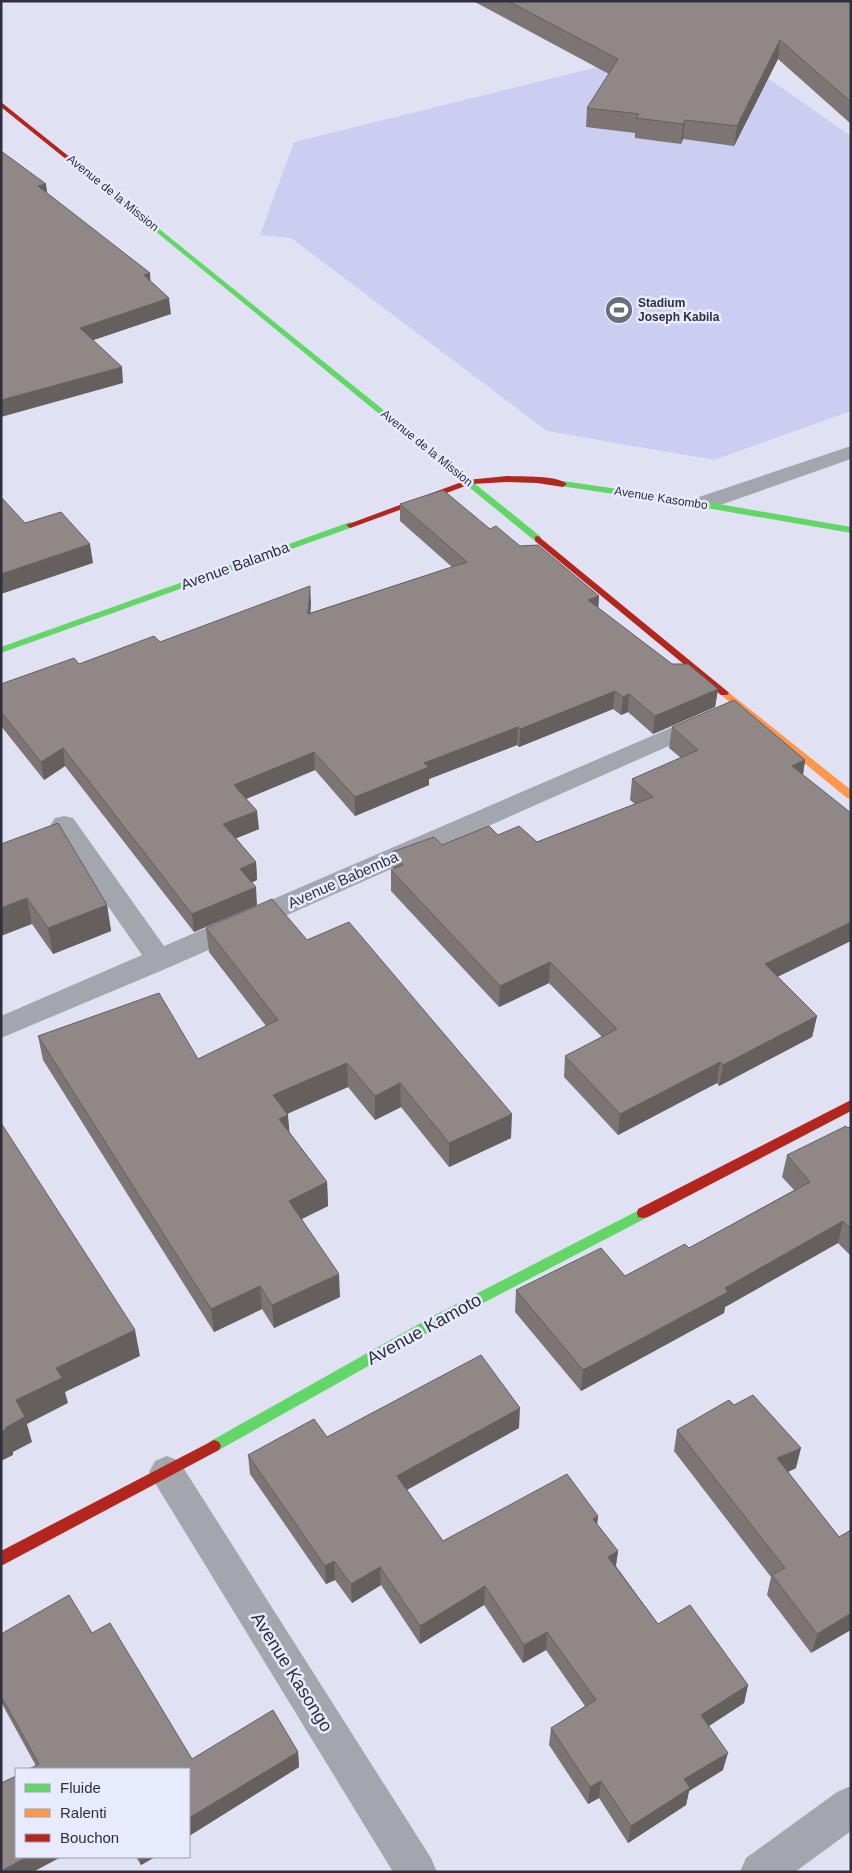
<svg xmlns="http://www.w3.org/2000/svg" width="852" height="1873" viewBox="0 0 852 1873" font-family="Arial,sans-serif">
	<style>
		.green { fill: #cbcef0 }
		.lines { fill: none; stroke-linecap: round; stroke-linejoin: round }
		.street { fill: #a4a6ae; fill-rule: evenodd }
		.fast { fill: #63d668; fill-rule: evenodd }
		.slow { fill: #ff974d; fill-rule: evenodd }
		.jam { fill: #b3261e; fill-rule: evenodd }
		.wall { fill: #7c7574 }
		.shaded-wall { fill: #655f5e }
		.building { fill: #908887; stroke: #655f5e }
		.labels { text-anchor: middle; stroke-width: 5; stroke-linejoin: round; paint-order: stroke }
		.far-street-label { font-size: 12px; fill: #2f303c; stroke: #e8eafe }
		.far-poi-label { font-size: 12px; font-weight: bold; fill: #2f303c; stroke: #e8eafe; text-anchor: start }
		.street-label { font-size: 15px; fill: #2f303c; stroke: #e8eafe }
		.near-street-label { font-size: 18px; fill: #2f303c; stroke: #e8eafe }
	</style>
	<rect width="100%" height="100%" fill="#e0e2f4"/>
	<path class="green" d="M711 39 851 136V411L714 460 547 431 291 238 260 235 294 142Z"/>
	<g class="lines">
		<path class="street" d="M851 446V459L709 509 701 510 693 509 690 504 693 499Z
			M705 713 714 716 717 721 714 726 170 967 1 1038V1016L142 955 55 830 51 824 55 818 64 816 73 818 164 946Z
			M167 1456 179 1461 431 1858 437 1872H393L155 1483 149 1472 155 1461Z
			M851 1786V1831L795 1872H740L746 1858 837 1792Z"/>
		<path class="fast" d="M133 211H137L541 537V541H535L133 213Z
			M563 481 701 501 851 527V533L701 507 560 486V482Z
			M350 522 353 523V527L1 653V647Z
			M643 1208 648 1209 649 1213 648 1217 445 1323 219 1450 214 1452 209 1450 207 1446 209 1442 435 1315Z"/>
		<path class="slow" d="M724 690 727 691 851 790V799L847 798 721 695 719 693Z"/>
		<path class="jam" d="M1 102 137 211V213H133L1 107Z
			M507 476C522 477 556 475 567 484L563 487 537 483 507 482 471 484 353 527 350 528 346 525 467 480Z
			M538 536 727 691 729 693 727 695H721L535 541V537Z
			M851 1100V1111L648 1217 643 1218 638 1217 637 1213 638 1209Z
			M214 1440 219 1442 221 1446 219 1450 1 1566V1551Z"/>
	</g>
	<path class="wall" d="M473 1H851V124L778 59 734 146 683 139 681 144 635 138V133L586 127 587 108 609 74Z
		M400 504 490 529 520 546 599 596 598 608 672 664 718 689 715 707 653 734 628 712 621 715 613 709 519 747 517 745 429 779V785L355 816 315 770 246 799 259 829 236 838 256 862 257 880 252 882 257 905 194 932 65 766 44 780 1 726V684L79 664 160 642 311 603 310 613 452 567 400 521Z
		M672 727 805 760 803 775 778 977 817 1016 812 1037 719 1086 717 1083 618 1135 564 1077 565 1056 602 1037 549 983 499 1007 391 891V870L393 869 392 852 442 845 498 835 537 842 635 804 630 800 632 779 681 758 669 748Z
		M1 844 107 905 111 931 53 954 32 924Z
		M206 928 307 940 511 1138 449 1167 401 1107 375 1120 348 1087 287 1114 289 1132 327 1182 328 1206 302 1219 340 1297 274 1328 262 1309 214 1332 43 1060 38 1036 198 1059 266 1026 209 952Z
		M851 1126V1256L838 1243 725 1307 724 1313 581 1391 515 1312 516 1290 625 1276 689 1248 794 1190 782 1177 787 1155Z
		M519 1428 407 1490 443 1541 598 1516 597 1524 618 1551 616 1566 658 1624 748 1685 744 1703 709 1726 723 1770 689 1791 686 1805 628 1843 599 1798 588 1804 549 1745 551 1728 585 1706 546 1650 523 1663 484 1605 420 1644 381 1585 352 1603 335 1580 326 1584 250 1474 248 1455 327 1437Z
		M677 1430 796 1468 788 1472 839 1537 851 1530 811 1653 767 1595 771 1577 674 1451Z
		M92 1633 192 1759 298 1752 299 1767 189 1836V1769L36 1766 1 1702V1634Z
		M136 1857H155L141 1865Z"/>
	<path class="shaded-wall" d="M780 40 778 59 734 146 737 126Z
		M685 120 683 139 681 144 683 124Z
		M46 184 48 199 38 186Z
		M150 273 151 289 144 275Z
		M169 298 171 314 82 344 80 328Z
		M122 367 123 383 1 417V400Z
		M90 544 93 563 1 594V574Z
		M310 586 311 603 309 632 308 614Z
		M599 596 598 613 588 600Z
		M718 689 715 707 653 734 655 716Z
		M615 691 613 709 519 747 520 729Z
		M629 694 628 712 621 715 623 697Z
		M518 727 517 745 429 779V785L355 816V797L424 763Z
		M63 748 65 766 44 780 41 762Z
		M314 752 315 770 236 803 234 785Z
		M805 760 802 781 792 766Z
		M257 811 259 829 225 843 223 824Z
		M256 862 257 880 242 887 240 869Z
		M256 887 257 905 194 932 192 914Z
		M27 898 32 924 1 936V908Z
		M107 905 111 931 53 954 48 928Z
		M851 922V941L761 985 765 964Z
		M550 962 549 983 499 1007 500 986Z
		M817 1016 812 1037 719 1086 723 1065Z
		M720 1062 717 1083 618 1135 620 1114Z
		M347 1063 348 1087 275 1119 273 1095Z
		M400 1083 401 1107 375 1120V1096Z
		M512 1114 511 1138 449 1167V1143Z
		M288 1115 290 1138 279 1119Z
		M327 1182 328 1206 291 1224 289 1201Z
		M843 1221 838 1243 725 1307 724 1313 581 1391 583 1370 725 1288Z
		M339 1274 340 1297 274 1328 272 1305Z
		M260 1286 262 1309 214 1332 211 1309Z
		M135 1330 140 1356 65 1392 68 1403 27 1424 32 1442 13 1452V1455L1 1461V1432L5 1428 16 1400 56 1368Z
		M520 1408 519 1428 397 1495V1476Z
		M801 1448 796 1468 772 1479 777 1458Z
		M598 1516 596 1535 593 1519Z
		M618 1551 615 1570 608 1557Z
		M334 1561 335 1580 326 1584 325 1566Z
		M380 1567 381 1585 352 1603 351 1584Z
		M485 1586 484 1605 420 1644V1626Z
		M851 1613V1630L811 1653 817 1634Z
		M547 1632 546 1650 523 1663 524 1645Z
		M748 1685 744 1703 698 1733 701 1715Z
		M298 1752 299 1767 189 1836V1818Z
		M728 1753 723 1770 689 1791 686 1805 628 1843 631 1826 684 1779Z
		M601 1781 599 1798 588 1804 590 1787Z
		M27 1857H61L33 1872H1V1871Z
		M139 1857H155L141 1865Z"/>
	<path class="building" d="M508 1H851V102L780 40 737 126 685 120 683 124 636 118 639 114 587 108 618 59Z
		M1 151 46 184 38 186 150 273 144 275 169 298 80 328 122 367 1 400Z
		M443 490 490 529 496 526 520 546 538 545 599 596 588 600 672 664H688L718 689 655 716 629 694 623 697 615 691 520 729 518 727 424 763 429 767 355 797 314 752 234 785 257 811 223 824 256 862 240 869 256 887 192 914 63 748 41 762 1 712V684L74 658 79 664 154 636 160 642 310 586 308 614 467 562 400 504Z
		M1 497 25 523 61 512 90 544 1 574Z
		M734 700 805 760 792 766 851 813V922L765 964 817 1016 723 1065 720 1062 620 1114 565 1056 617 1029 550 962 500 986 391 870 403 865 392 852 434 837 442 845 489 826 498 835 519 826 537 842 653 797 632 779 698 750 672 727Z
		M58 823 107 905 48 928 27 898 1 908V844Z
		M272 899 307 940 349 922 512 1114 449 1143 400 1083 375 1096 347 1063 273 1095 288 1115 279 1119 327 1182 289 1201 339 1274 272 1305 260 1286 211 1309 38 1036 159 993 198 1059 278 1020 206 928Z
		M1 1123 135 1330 56 1368 62 1378 16 1400 25 1417 5 1428 7 1429 1 1432Z
		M846 1126 848 1128 851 1126V1229L843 1221 725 1288 728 1292 583 1370 516 1290 601 1248 625 1276 685 1244 689 1248 810 1182 787 1155Z
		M481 1355 520 1408 397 1476 443 1541 567 1474 598 1516 593 1519 618 1551 608 1557 658 1624 690 1605 748 1685 701 1715 728 1753 684 1779 690 1788 631 1826 601 1781 590 1787 551 1728 596 1700 547 1632 524 1645 485 1586 420 1626 380 1567 351 1584 334 1561 325 1566 248 1455 314 1419 327 1437Z
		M753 1395 801 1448 777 1458 839 1537 851 1530V1613L817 1634 772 1575 785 1568 677 1430 729 1400 734 1405Z
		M69 1595 92 1633 110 1623 192 1759 273 1710 298 1752 189 1818V1769H29L39 1764 1 1696V1634Z
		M16 1776V1857H27L1 1871V1783Z"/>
	<defs>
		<symbol id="stadium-disc" viewBox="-11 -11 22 22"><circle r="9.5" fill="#6d6e7c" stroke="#e8eafe"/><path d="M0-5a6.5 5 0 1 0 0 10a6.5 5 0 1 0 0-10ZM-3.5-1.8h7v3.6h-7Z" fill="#fff"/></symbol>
	</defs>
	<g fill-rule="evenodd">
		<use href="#stadium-disc" x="603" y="294" width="32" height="32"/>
	</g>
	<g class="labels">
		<g class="far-street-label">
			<text transform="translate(113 193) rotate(39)" y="4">Avenue de la Mission</text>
			<text transform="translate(427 448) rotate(39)" y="4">Avenue de la Mission</text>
			<text transform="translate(661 498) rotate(9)" y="4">Avenue Kasombo</text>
		</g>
		<g class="far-poi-label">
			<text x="638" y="307">Stadium<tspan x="638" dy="14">Joseph Kabila</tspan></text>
		</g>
		<g class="street-label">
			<text transform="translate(235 566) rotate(-20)" y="5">Avenue Balamba</text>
			<text transform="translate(343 880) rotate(-24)" y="5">Avenue Babemba</text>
		</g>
		<g class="near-street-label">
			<text transform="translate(424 1329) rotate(-29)" y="6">Avenue Kamoto</text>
			<text transform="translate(292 1672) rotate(58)" y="6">Avenue Kasongo</text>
		</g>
	</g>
	<rect width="852" height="1873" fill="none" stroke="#2f303c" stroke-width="5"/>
	<rect x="15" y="1768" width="175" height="90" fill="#e8eafe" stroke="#9ea0b0"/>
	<rect x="25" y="1784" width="25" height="8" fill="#63d668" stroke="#9ea0b0"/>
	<text x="60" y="1793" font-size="15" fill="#2f303c">Fluide</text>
	<rect x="25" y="1809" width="25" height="8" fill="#ff974d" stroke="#9ea0b0"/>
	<text x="60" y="1818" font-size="15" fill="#2f303c">Ralenti</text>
	<rect x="25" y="1834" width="25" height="8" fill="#b3261e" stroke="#9ea0b0"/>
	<text x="60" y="1843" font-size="15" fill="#2f303c">Bouchon</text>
</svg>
